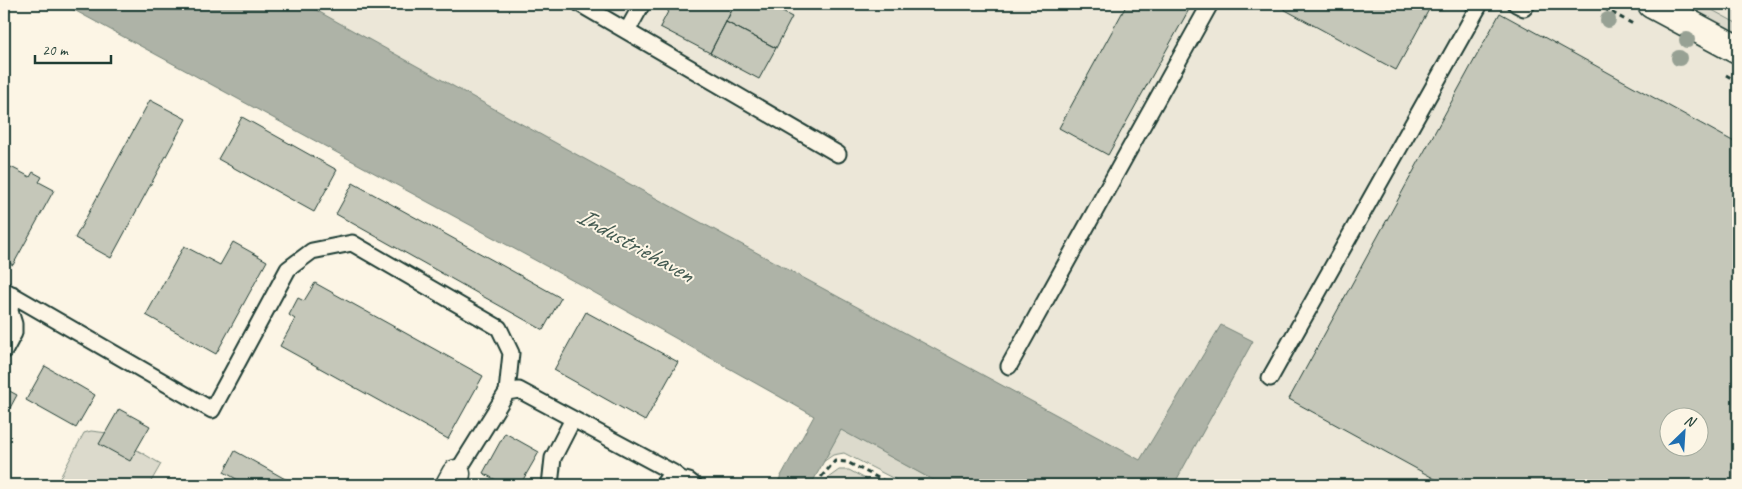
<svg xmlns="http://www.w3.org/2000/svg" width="1742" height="489" viewBox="0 0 1742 489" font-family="Caveat,sans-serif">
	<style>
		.built { fill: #ece7d8; fill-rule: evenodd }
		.green { fill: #dcdacc; stroke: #7e8c80 }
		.water { fill: #aeb3a7; stroke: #758479 }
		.building { fill: #c5c7b9; stroke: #1f3d34; fill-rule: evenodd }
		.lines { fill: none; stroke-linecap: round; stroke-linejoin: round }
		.lane-casing { stroke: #1f3d34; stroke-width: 19 }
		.street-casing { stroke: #1f3d34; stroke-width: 31 }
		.path { stroke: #1f3d34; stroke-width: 3; stroke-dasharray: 5 4; stroke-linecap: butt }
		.lane { stroke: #fcf5e5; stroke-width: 15 }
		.street { stroke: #fcf5e5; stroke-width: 28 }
		.tree { fill: #97a194 }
		.labels { text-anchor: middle; stroke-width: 4; stroke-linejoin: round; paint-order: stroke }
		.water-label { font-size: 25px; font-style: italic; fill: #435a51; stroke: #fcf5e5 }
	</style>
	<rect width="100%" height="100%" fill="#fcf5e5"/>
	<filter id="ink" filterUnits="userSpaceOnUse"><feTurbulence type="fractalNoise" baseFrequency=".02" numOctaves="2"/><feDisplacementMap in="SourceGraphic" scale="10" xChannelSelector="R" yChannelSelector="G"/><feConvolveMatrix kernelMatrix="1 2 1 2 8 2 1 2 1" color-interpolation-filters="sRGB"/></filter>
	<g filter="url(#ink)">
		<path class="built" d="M231 4H1738V485H1099ZM1670 416H1700V446H1670Z"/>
		<path class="green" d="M1681 4H1701L1738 24V35Z
			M841 429 942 485H906L844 453 833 455 823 462Z
			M91 431 108 433 161 464 149 485H56L84 433Z
			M839 470H849L877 485H825L828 478Z"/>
		<path class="water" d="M63 4H305L628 183 1140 460 1221 325 1253 341 1177 479 1187 485H942L841 430 811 485H776L814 416 579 284Z"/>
		<path class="building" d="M672 4H735L710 53 660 27Z
			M735 4H767L792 17 776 48 726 22Z
			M1127 4H1192L1108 155 1059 128Z
			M1279 4H1432L1396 70 1278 6Z
			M1500 13 1738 144V485H1446L1289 399ZM1670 416H1700V446H1670Z
			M726 22 776 48 759 79 710 53Z
			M150 100 186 119 111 258 75 238Z
			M242 117 337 170 314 212 218 159Z
			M11 167 30 177 33 172 42 177 39 182 54 190 13 265 4 260V180Z
			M353 183 561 298 543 330 336 214Z
			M233 242 267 261 216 354 146 315 184 246 220 265Z
			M315 283 483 376 448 439 280 346 295 319 289 315 298 298 304 301Z
			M586 312 678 362 645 421 554 370Z
			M45 366 95 395 76 428 26 400Z
			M4 388 17 395 4 419Z
			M119 409 150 426 130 461 99 444Z
			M505 433 539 452 520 485H505L483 473Z
			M235 451 296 485H247L224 472Z"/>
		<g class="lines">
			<defs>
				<path id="lane" d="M580 4 838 154
					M1516 4 1524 8 1527 4
					M627 31 642 4
					M4 290 212 410 288 269 312 251 352 243 499 328 511 353 507 392 456 474
					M4 350H5L14 333V324L10 311 12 294
					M1009 366 1210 4
					M1270 378 1480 4
					M507 392 519 390 672 472 663 485
					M672 472 681 479 689 481 694 485
					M550 485 553 458 573 419"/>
				<path id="street" d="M1652 4 1738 50
					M450 485 456 474"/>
			</defs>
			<use href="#lane" class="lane-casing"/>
			<use href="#street" class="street-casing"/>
			<path class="path" d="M1596 4 1633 24
				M1726 75 1738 82
				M817 485 822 476 835 461 847 462 892 485"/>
			<use href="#lane" class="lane"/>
			<use href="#street" class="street"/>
		</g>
		<g class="tree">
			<circle cx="1608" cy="20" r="8"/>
			<circle cx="1687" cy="40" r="8"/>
			<circle cx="1679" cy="58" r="8"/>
		</g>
	</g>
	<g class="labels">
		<g class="water-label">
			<text transform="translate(636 244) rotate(29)" y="9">Industriehaven</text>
		</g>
	</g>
	<rect width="1742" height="489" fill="none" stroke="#fcf5e5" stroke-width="20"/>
	<rect x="10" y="10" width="1722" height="469" fill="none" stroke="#1f3d34" stroke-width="2" filter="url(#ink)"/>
	<g transform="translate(1684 432) rotate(25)"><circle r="24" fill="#fcf5e5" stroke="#a4ab9e"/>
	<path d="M0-4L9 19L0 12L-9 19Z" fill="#1f6fb2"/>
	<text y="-8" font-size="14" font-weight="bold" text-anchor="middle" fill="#1f3d34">N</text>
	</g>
	<path d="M35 55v8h76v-8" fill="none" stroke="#1f3d34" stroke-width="2.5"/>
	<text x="42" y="55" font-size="15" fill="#1f3d34" stroke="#fcf5e5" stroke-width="4" paint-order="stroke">20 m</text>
</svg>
